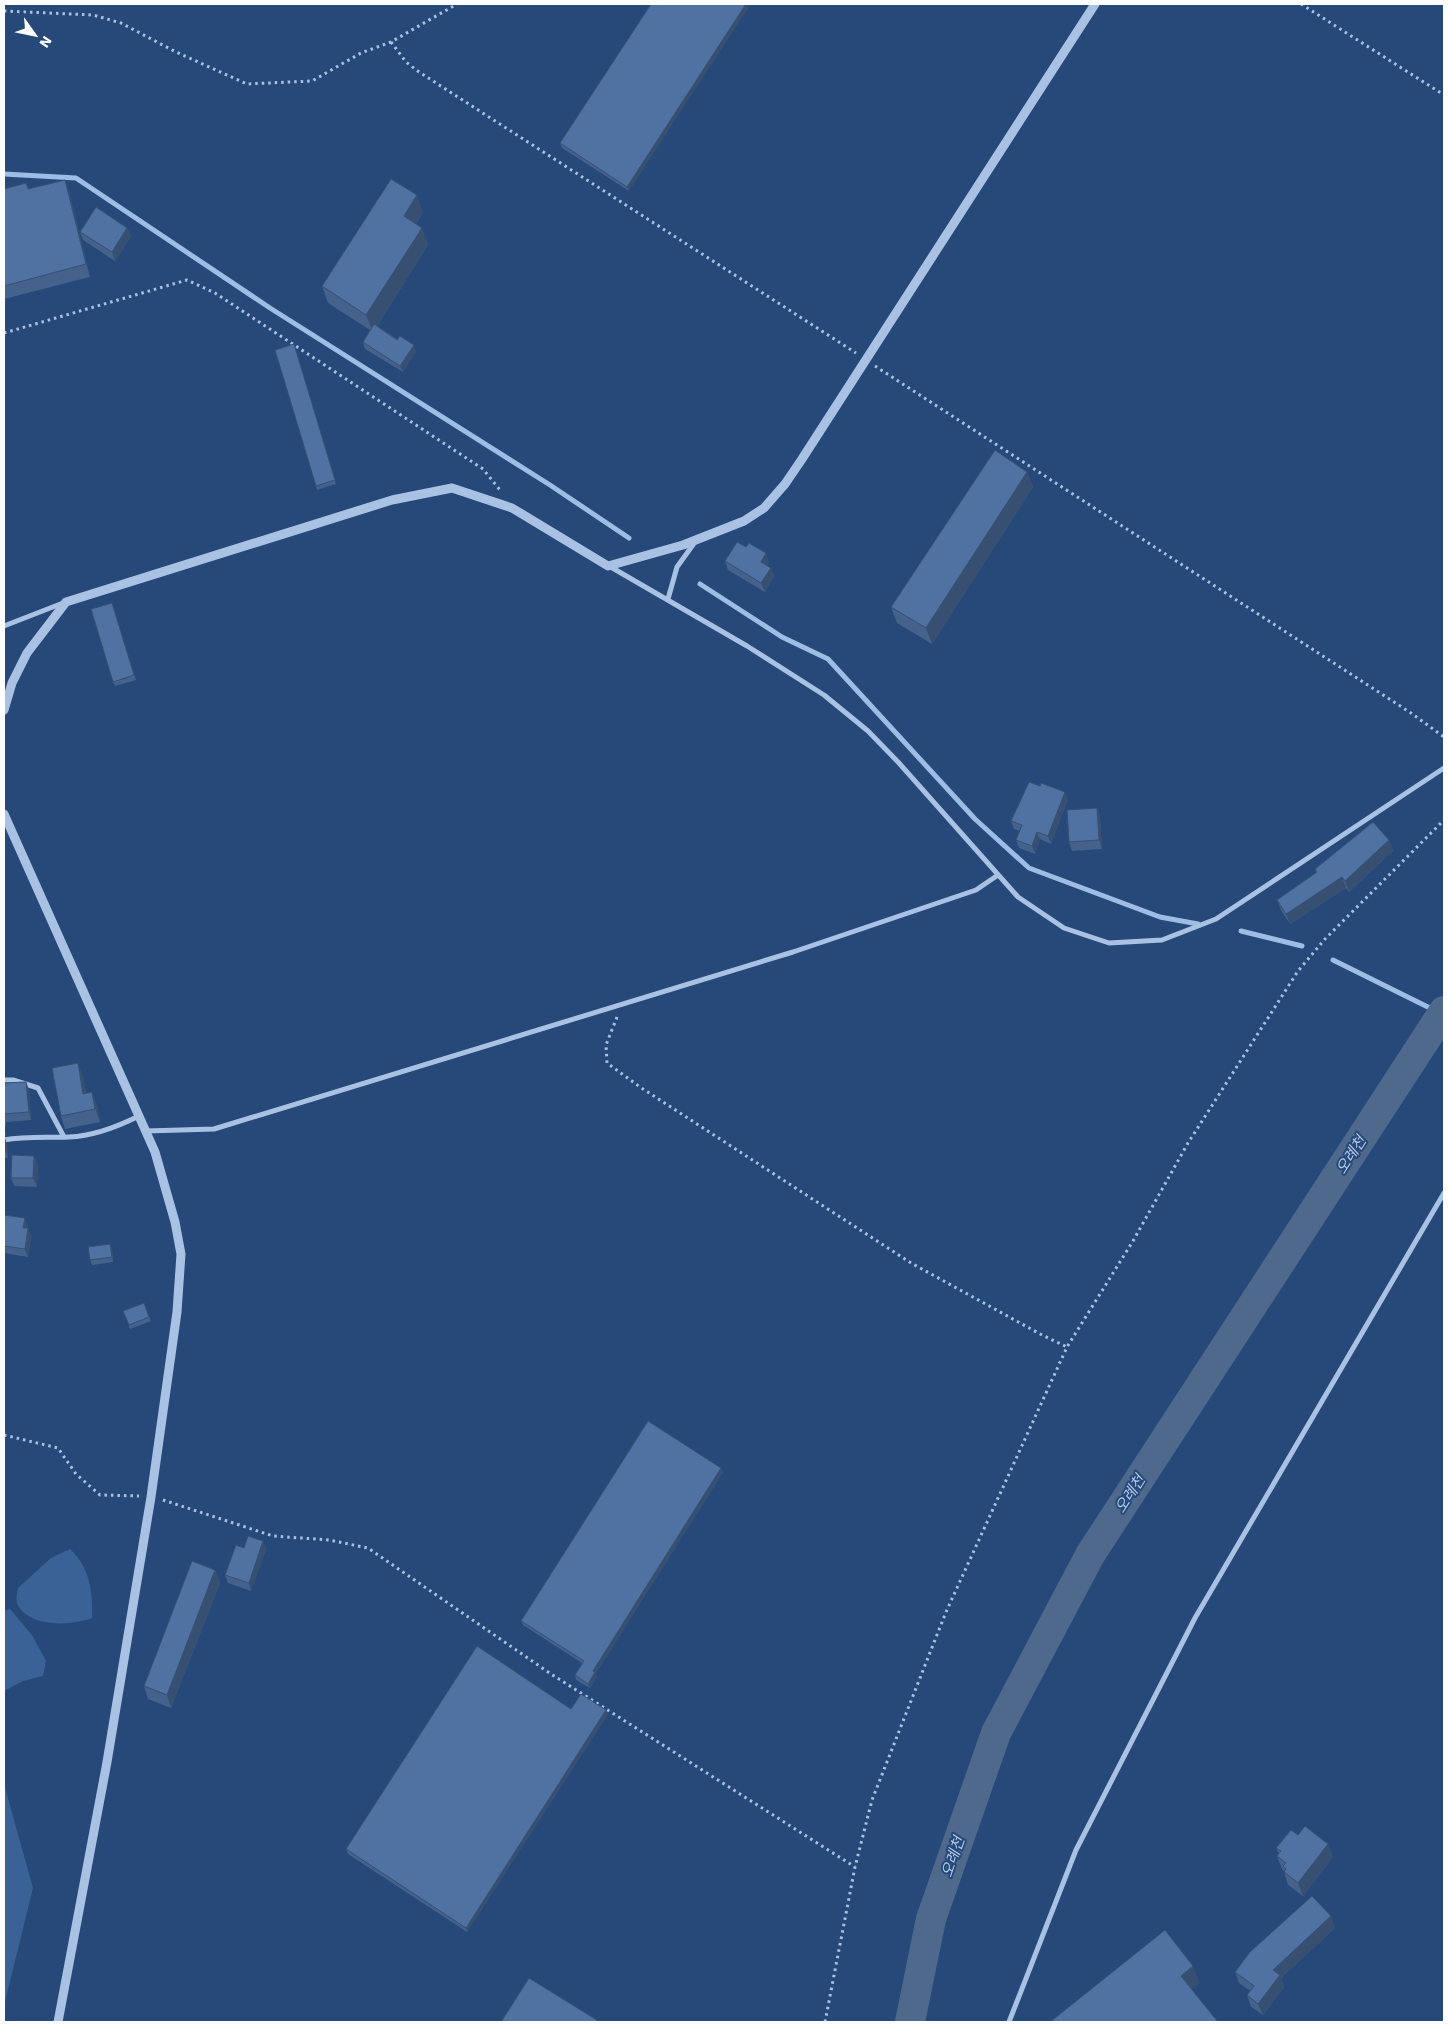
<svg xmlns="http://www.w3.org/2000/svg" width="1448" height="2026" viewBox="0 0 1448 2026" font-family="'Work Sans','Noto Sans KR',sans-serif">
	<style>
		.green { fill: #3a6296 }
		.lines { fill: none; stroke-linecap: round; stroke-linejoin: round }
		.stream { stroke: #9ebde4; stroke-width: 5 }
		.river { stroke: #4f698c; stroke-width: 30 }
		.path { stroke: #a9c2e3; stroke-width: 3; stroke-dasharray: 2.5 4; stroke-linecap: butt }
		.minor { stroke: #a9c2e3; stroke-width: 5 }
		.tertiary { stroke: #a9c2e3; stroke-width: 9 }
		.wall { fill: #44628b }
		.shaded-wall { fill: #375071 }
		.building { fill: #4f72a2; stroke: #375071 }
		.labels { text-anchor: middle; stroke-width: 4; stroke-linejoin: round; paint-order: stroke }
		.water-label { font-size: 15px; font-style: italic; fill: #b4cceb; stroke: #264979 }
	</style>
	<rect width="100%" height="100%" fill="#264979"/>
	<path class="green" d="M70 1549C90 1568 93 1591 92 1618 72 1626 27 1628 17 1603 16 1599 17 1592 18 1588L51 1558Z
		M10 1609 32 1635 46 1661 43 1676 23 1681 4 1691V1611Z
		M4 1784 33 1888 4 2006Z"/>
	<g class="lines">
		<path class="stream" d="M4 174 76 178 270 308 550 485 629 538
			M700 584 782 637 828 659 975 819 1029 868 1160 917 1198 924
			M1241 931 1302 946
			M1333 960 1442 1014"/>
		<path class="river" d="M910 2022 931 1919 996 1733 1090 1555 1444 1011"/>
		<path class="path" d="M1301 4 1444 95
			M4 11 93 15 121 23 176 52 247 84 312 81 361 53 391 42 457 4
			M391 42 406 62 419 72 856 353
			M4 333 187 280 215 293 483 469 500 490
			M875 366 1411 713 1444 737
			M617 1017 606 1045 607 1063 640 1087 911 1263 1042 1335 1067 1347
			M4 1435 58 1448 76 1474 100 1495 139 1496
			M163 1500 273 1536 329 1540 368 1548 551 1674 855 1867
			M825 2022 855 1867 872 1800 946 1612 1067 1347 1133 1241 1188 1143 1298 971 1325 939 1444 820"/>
		<path class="minor" d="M609 566 747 646 824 695 868 731 899 763 1018 897 1064 928 1109 943 1162 940 1216 919 1444 768
			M668 599 677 567 695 542
			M4 626 63 603
			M4 1080H13L38 1088 64 1137
			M146 1131 214 1129 793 952 976 890 998 875
			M4 1140C26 1136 47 1138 69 1137 94 1136 117 1127 139 1116
			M1009 2022 1076 1850 1195 1618 1444 1193"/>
		<path class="tertiary" d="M4 710 12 683 27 653 66 602 392 500 452 488 512 508 608 566 683 545 744 521 764 508 785 484 802 459 1095 4
			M4 814 155 1152 175 1222 181 1254 177 1312 151 1497 107 1762 58 2022"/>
	</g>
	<path class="wall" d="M651 4 629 191 562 148 560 143Z
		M26 183 29 189 69 192 90 277 4 299V189Z
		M423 212 416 224 422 228 428 245 377 326 416 351 403 372 365 349 363 342 370 330 328 303 322 286Z
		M127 228 131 236 115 261 83 240 80 232Z
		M294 344 336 484 317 490 316 486Z
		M1027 472 1033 487 932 644 897 623 891 607Z
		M725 561 769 562 767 566 771 568 774 576 765 592 728 570Z
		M112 603 136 680 115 686 113 682Z
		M1068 799 1051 844 1040 839 1035 854 1019 848 1016 840 1020 831 1014 829 1011 821Z
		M1097 808 1100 817 1102 849 1072 851 1069 842Z
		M1389 840 1393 851 1349 892 1346 888 1290 924 1281 910 1277 900 1316 873 1315 869Z
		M83 1076 86 1093 97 1105 100 1122 65 1129 61 1116Z
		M26 1082 29 1090 31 1120 6 1122V1126H4L6 1135 4 1136V1085Z
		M4 1136 7 1144 8 1158H4Z
		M38 1164 37 1187 14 1186 11 1178Z
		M4 1215 25 1218 27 1228H28L31 1236 28 1257 4 1253Z
		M110 1244 112 1248 113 1262 92 1265 90 1260Z
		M144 1303 151 1321 130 1329 123 1311Z
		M721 1468 723 1472 596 1673 597 1677 590 1688 576 1680 575 1675 582 1663 523 1625 521 1621Z
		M263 1541 266 1549 251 1591 228 1583 225 1575 244 1548Z
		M215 1570 220 1583 171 1708 148 1699 144 1686Z
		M571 1709 606 1710 608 1714 467 1932 348 1854 346 1849Z
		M1298 1835 1328 1844 1333 1857 1303 1896 1288 1885 1284 1872V1871L1282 1869 1277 1856 1279 1854 1276 1848Z
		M1335 1928 1281 1978 1284 1987 1263 2015 1251 2007 1247 1995 1250 1991 1239 1983 1235 1972Z"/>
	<path class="shaded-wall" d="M746 4H751L629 191 627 187Z
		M65 180 69 192 90 277 86 264Z
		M417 195 423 212 410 233 404 216Z
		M127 228 131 236 115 261 112 252Z
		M422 228 428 245 373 332 366 315Z
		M414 345 416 351 403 372 400 366Z
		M1027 472 1033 487 932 644 926 628Z
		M766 553 769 562 764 571 761 562Z
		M771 568 774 576 765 592 761 583Z
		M1065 792 1068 799 1051 844 1048 836Z
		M1097 808 1100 817 1102 849 1099 840Z
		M1037 832 1040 839 1035 854 1032 846Z
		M1389 840 1393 851 1349 892 1345 881Z
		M1342 877 1346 888 1290 924 1286 914Z
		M78 1063 83 1076 88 1107 83 1094Z
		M26 1082 29 1090 31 1120 29 1112Z
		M92 1092 97 1105 100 1122 95 1109Z
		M4 1136 7 1144 8 1158 5 1150Z
		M34 1156 38 1164 37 1187 33 1178Z
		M25 1218 28 1226 26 1236 23 1228Z
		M28 1228 31 1236 28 1257 25 1249Z
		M110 1244 112 1248 113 1262 112 1257Z
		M721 1468 723 1472 596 1673 597 1677 590 1688 588 1684 593 1671Z
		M263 1541 266 1549 251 1591 249 1583Z
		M215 1570 220 1583 171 1708 167 1695Z
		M606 1710 608 1714 467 1932 466 1928Z
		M1328 1844 1333 1857 1303 1896 1298 1883Z
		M1331 1916 1335 1928 1281 1978 1284 1987 1263 2015 1258 2004 1273 1970Z
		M1193 1966 1200 1983 1187 1993 1181 1976Z"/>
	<path class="building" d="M651 4H746L627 187 560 143Z
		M391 179 417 195 404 216 422 228 366 315 322 286Z
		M65 180 86 264 4 286V189L26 183 28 189Z
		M96 207 127 228 112 252 80 232Z
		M374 324 397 340 400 336 414 345 400 366 363 342Z
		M294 344 335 480 316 486 275 350Z
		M995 450 1027 472 926 628 891 607Z
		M737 542 746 547 749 543 766 553 761 562 771 568 761 583 725 561Z
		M112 603 134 675 113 682 91 609Z
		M1029 782 1040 786 1041 783 1065 792 1048 836 1037 832 1032 846 1016 840 1022 825 1011 821Z
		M1097 808 1099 840 1069 842 1067 810Z
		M1373 822 1389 840 1345 881 1342 877 1286 914 1277 900 1317 872 1315 869Z
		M78 1063 83 1094 92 1092 95 1109 61 1116 52 1068Z
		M26 1082 29 1112 4 1114V1085H5V1083Z
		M4 1136 5 1150H4Z
		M12 1155 34 1156 33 1178H11Z
		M4 1215 25 1218 23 1228H28L25 1249 4 1246Z
		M110 1244 112 1257 90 1260 88 1247Z
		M144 1303 149 1317 129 1325 123 1311Z
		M648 1421 721 1468 593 1671 595 1672 588 1684 575 1675 584 1661 521 1621Z
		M248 1536 263 1541 249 1583 225 1575 236 1545 244 1548Z
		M192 1561 215 1570 167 1695 144 1686Z
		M477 1646 571 1709 581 1694 606 1710 466 1928 346 1849Z
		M1305 1826 1328 1844 1298 1883 1284 1872 1286 1869 1283 1866 1286 1863 1277 1856 1281 1851 1276 1848 1291 1830 1298 1835Z
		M1312 1896 1331 1916 1273 1970 1280 1975 1258 2004 1247 1995 1254 1986 1235 1972 1250 1952Z
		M1165 1930 1193 1966 1181 1976 1218 2022H1050Z
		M529 1978 600 2022H501Z"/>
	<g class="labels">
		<g class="water-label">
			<text transform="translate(1351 1155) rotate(-57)" y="5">오례천</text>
			<text transform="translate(1130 1494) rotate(-57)" y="5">오례천</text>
			<text transform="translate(953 1857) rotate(-71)" y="5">오례천</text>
		</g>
	</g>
	<rect width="1448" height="2026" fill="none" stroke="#ffffff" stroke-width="10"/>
	<g transform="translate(35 35) rotate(123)" stroke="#264979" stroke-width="4" paint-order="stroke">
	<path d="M0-4L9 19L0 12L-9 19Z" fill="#ffffff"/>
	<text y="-8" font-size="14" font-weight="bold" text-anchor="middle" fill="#ffffff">N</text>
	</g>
</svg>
